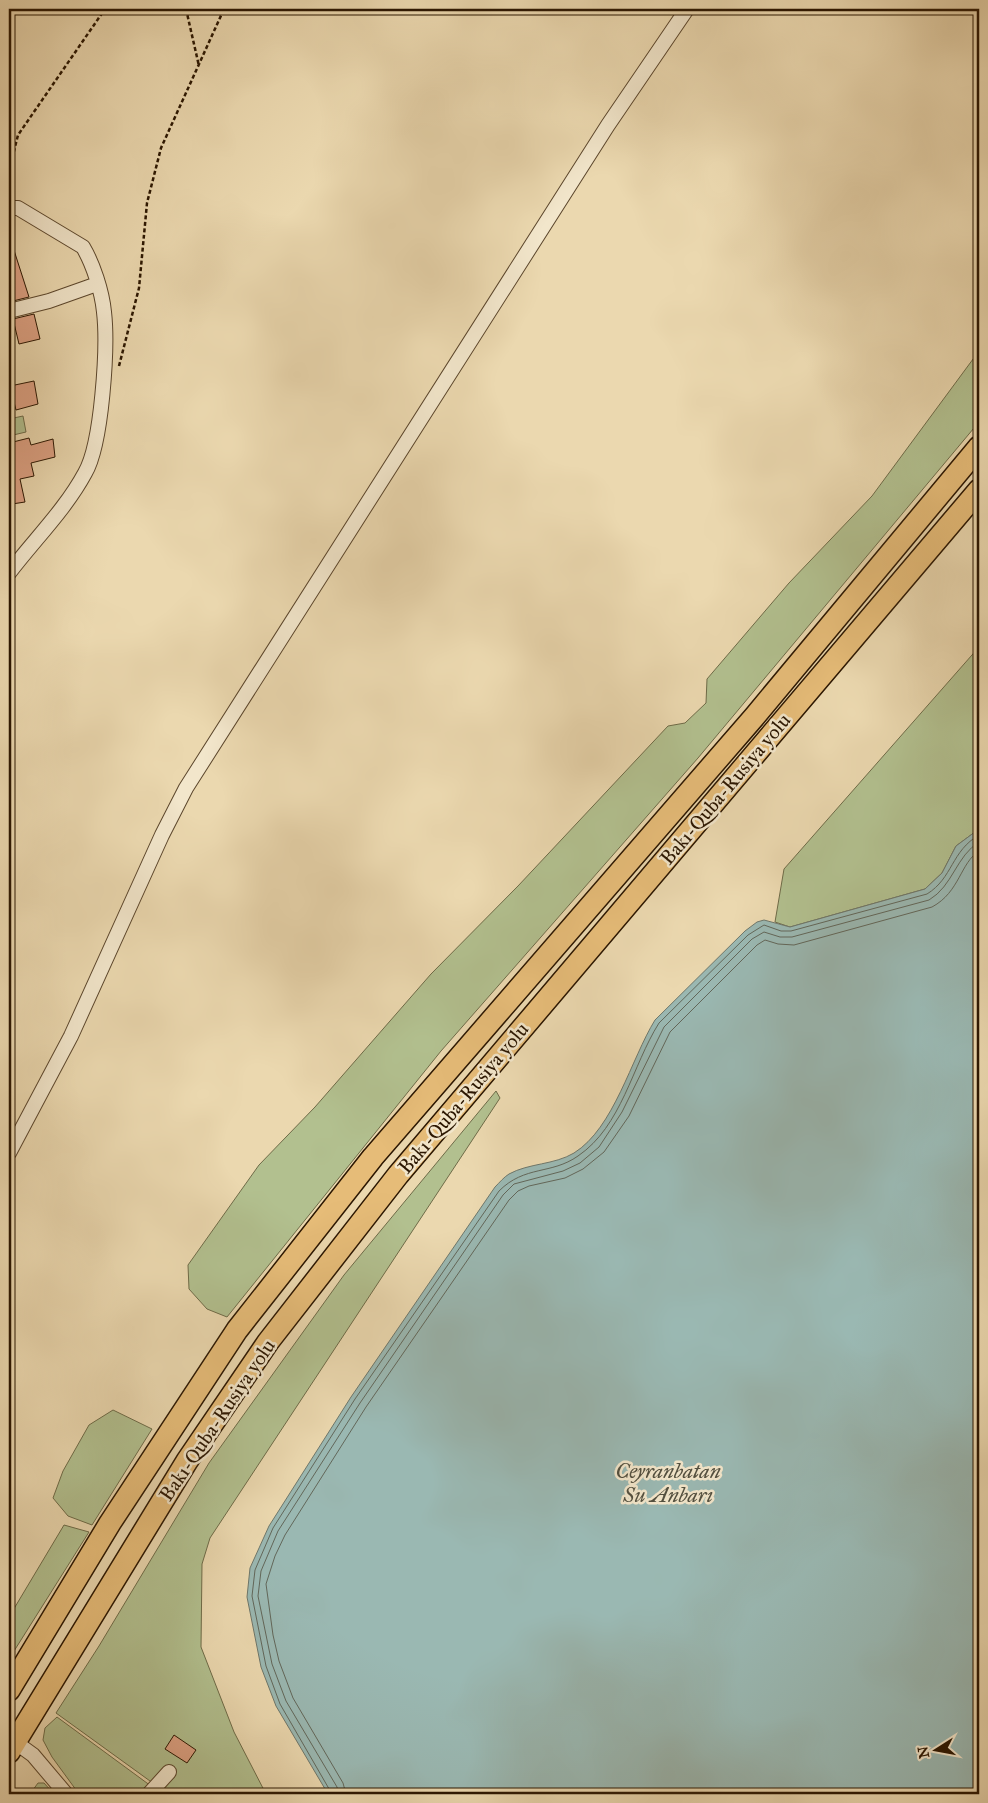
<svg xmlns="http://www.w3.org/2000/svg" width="988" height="1803" viewBox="0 0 988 1803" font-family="'IM FELL Great Primer',serif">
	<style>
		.green { fill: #b2c08f; stroke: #6e6b48 }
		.water { fill: #9ab8b2; stroke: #6e776b }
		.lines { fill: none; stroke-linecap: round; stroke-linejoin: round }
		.shore { stroke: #62675a; stroke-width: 1 }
		.building { fill: #dda183; stroke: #2b1601 }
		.minor-casing { stroke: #5b462c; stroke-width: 16 }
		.highway-casing { stroke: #2b1601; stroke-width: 24 }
		.path { stroke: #2b1601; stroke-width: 2.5; stroke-dasharray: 4 2.5; stroke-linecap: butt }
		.minor { stroke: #f2e6cb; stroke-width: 14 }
		.highway { stroke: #e6bc78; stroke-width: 21 }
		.labels { text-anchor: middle; stroke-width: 5; stroke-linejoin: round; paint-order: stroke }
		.street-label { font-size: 20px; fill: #2b1601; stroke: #f2e6cb }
		.water-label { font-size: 21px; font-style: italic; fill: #524f3f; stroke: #f2e6cb }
	</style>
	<rect width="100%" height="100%" fill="#ebd8af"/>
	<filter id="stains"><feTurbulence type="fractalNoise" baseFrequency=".004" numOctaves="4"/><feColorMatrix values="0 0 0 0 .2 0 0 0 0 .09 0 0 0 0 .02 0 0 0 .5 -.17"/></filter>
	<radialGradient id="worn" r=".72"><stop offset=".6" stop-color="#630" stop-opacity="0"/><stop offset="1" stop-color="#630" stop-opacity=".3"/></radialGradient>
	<path class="green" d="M979 351V422L698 758 441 1051 227 1317 207 1309 189 1289 188 1265 259 1165 315 1107 431 974 518 886 668 726 685 723 706 703 707 679 789 583 872 496Z
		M23 416 26 432 9 436V419Z
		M979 647V829L956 846 942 873 925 889 790 927 775 922 784 869Z
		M496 1091 500 1098 210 1538 202 1564 201 1647 234 1732 266 1794H168L56 1713 99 1646 209 1463 344 1275Z
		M113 1410 152 1429 92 1525 68 1516 53 1498 63 1471 89 1425Z
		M64 1525 89 1532 9 1659V1617Z
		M57 1717 151 1786 143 1794H79L52 1757 43 1740 45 1728Z
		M38 1783H44L54 1794H30Z"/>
	<path class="water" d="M979 829V1794H328L276 1706 261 1667 247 1597 250 1568 269 1526 351 1397 495 1187C499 1183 504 1177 509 1174 529 1163 554 1165 574 1153 614 1128 631 1059 655 1020L745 931 757 922 764 920 790 927 925 889 942 873 956 846Z"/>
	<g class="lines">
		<path class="shore" d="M332 1794 280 1704 266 1666 252 1596 255 1570 273 1528 355 1399 499 1191C525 1165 551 1175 578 1156 622 1126 632 1066 659 1023L748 935 764 925 781 931H791L927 894C953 878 951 851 979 835
			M338 1794 337 1787 286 1701 272 1664 258 1596 261 1571 278 1531 360 1403 503 1195 514 1184 563 1171 580 1163 599 1147 622 1112 664 1027 752 939 764 932 780 937H792L929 900C953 886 956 856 979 842
			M346 1794 343 1783 293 1698 279 1661 273 1635 266 1584 275 1556 285 1535 366 1407 509 1200 518 1191 529 1186 565 1178 583 1169 604 1152 629 1116 670 1032 757 945 765 940 778 944 794 945 932 907C960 892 960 863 979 851"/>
	</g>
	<path class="building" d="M9 244H12L29 297 9 302Z
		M34 314 40 339 19 344 13 319Z
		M34 381 38 404 16 410 10 386Z
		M29 438 31 445 53 439 55 457 31 463 34 476 20 479 25 502 12 504 9 489V443Z
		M174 1735 196 1750 187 1763 165 1749Z"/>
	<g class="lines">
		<defs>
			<path id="minor" d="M9 208H18L83 247C93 264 102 291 104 312 108 347 102 444 85 473 65 510 34 540 9 573
				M9 311 49 301 97 284
				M9 1153 71 1036 162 835 186 788 608 125 687 9
				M15 1742 33 1755 66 1794
				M149 1794 169 1772"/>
			<path id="highway" d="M9 1690 110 1523 237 1330 373 1157 755 716 979 447
				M9 1752 187 1461 268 1342 398 1175 979 490"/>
		</defs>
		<use href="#minor" class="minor-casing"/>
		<use href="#highway" class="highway-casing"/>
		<path class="path" d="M186 9 199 66
			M9 171 18 135 105 9
			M9 183V196
			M119 366 139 288 147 203 161 148 224 9"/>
		<use href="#minor" class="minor"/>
		<use href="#highway" class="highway"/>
	</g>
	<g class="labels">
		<g class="street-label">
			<text transform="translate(725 789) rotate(-50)" y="7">Bakı-Quba-Rusiya yolu</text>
			<text transform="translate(463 1098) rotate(-50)" y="7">Bakı-Quba-Rusiya yolu</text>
			<text transform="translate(217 1420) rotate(-56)" y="7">Bakı-Quba-Rusiya yolu</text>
		</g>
		<g class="water-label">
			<text x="668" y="1478">Ceyranbatan<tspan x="668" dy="24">Su Anbarı</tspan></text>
		</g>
	</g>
	<rect width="988" height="1803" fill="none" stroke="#ebd8af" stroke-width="30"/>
	<rect x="10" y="10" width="968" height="1783" fill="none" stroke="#2b1601" stroke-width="2.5"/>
	<rect x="15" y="15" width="958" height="1773" fill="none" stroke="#2b1601"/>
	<g transform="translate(936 1750) rotate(259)" stroke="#f2e6cb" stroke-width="4" paint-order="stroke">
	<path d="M0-4L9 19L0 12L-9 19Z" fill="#2b1601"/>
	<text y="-8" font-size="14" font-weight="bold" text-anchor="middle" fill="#2b1601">N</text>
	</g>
	<rect width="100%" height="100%" filter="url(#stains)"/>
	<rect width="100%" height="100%" fill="url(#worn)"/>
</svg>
